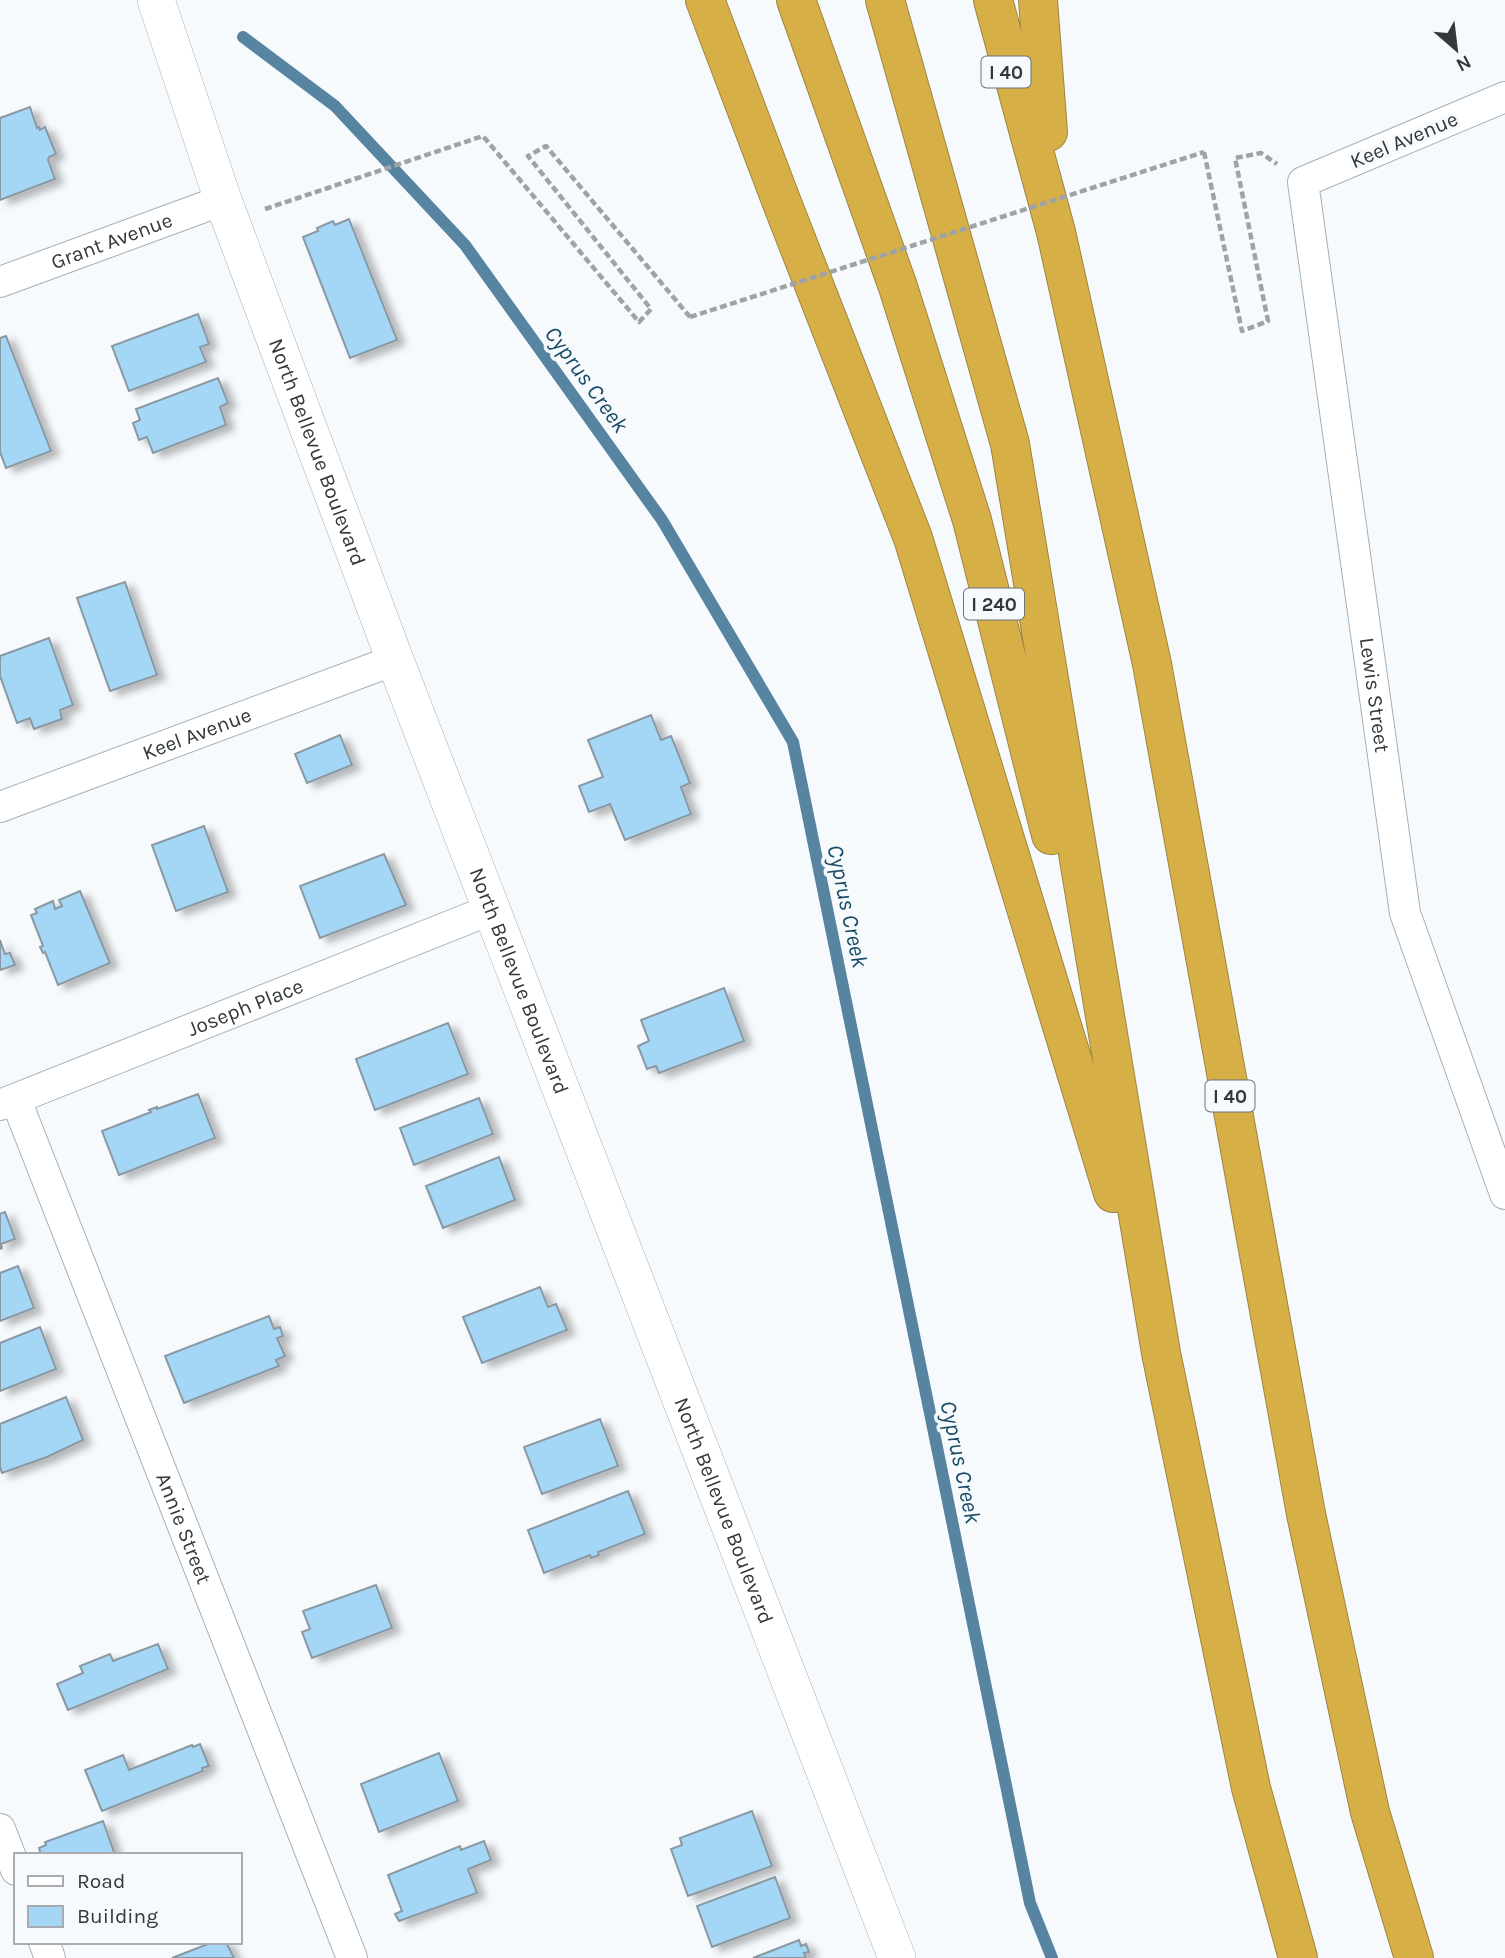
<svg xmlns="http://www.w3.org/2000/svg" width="1505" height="1958" viewBox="0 0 1505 1958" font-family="Karla,sans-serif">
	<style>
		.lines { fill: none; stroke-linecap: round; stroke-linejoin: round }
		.stream { stroke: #5684a1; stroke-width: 12 }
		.building { fill: #a4d6f6; stroke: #8998a2; stroke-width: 2; filter: url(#shadow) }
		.minor-casing { stroke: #a1b0bb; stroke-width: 32 }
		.tertiary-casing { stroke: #a1b0bb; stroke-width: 38 }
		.motorway-casing { stroke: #9d8543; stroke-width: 40 }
		.path { stroke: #9ea3a6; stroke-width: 4.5; stroke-dasharray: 7 3.5; stroke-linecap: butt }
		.minor { stroke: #fff; stroke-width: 30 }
		.tertiary { stroke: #fff; stroke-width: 37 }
		.motorway { stroke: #d6af47; stroke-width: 38 }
		.path-bridge { stroke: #9ea3a6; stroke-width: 4.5; stroke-dasharray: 7 3.5; stroke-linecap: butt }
		.labels { text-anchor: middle; stroke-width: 7; stroke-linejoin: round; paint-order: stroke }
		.shield { fill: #f7fafd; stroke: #6d7276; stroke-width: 2 }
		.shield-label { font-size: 19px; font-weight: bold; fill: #32383c }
		.street-label { font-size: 21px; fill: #32383c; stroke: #f7fafd }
		.water-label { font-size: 23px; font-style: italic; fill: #194a66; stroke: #f7fafd }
	</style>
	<defs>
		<filter id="shadow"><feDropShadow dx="8" dy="4.5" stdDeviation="3.5" flood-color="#0004"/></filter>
	</defs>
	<rect width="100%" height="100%" fill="#f7fafd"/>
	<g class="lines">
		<path class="stream" d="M243 37 335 106 465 245 662 520 793 742 1030 1903 1052 1958"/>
	</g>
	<path class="building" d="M30 107 37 128 39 127 40 130 45 127 56 154 49 157 48 160 55 179 0 200V118Z
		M349 219 397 340 350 358 303 237 318 231 317 228 333 221 335 225Z
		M198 314 209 344 200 347 206 362 129 391 112 346Z
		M6 336 51 451 6 468 0 452V338Z
		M218 378 228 403 220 407 226 425 153 453 147 437 139 440 133 423 140 420 136 409Z
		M125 582 157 675 110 691 77 598Z
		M49 638 73 705 60 710 62 719 34 729 30 718 17 723 0 676V656Z
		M651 715 661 740 671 736 690 783 681 787 691 814 625 840 610 804 589 812 579 786 603 777 588 740Z
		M340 735 352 765 307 783 295 754Z
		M204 826 228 892 176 911 152 845Z
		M384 854 406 905 320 938 300 886Z
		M80 891 110 963 58 985 45 952 43 953 40 947 43 946 31 915 37 913 35 909 53 901 55 909 62 906 59 900Z
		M0 940 5 954 10 953 15 965 0 970Z
		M724 988 744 1041 659 1073 656 1066 647 1069 638 1046 649 1041 641 1020Z
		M448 1023 468 1074 375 1110 356 1059Z
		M198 1094 215 1138 119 1175 102 1131 151 1112 149 1110 157 1107V1109Z
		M479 1098 493 1134 414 1165 400 1128Z
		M499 1157 515 1200 443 1228 426 1186Z
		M5 1212 15 1239 1 1244 2 1248 0 1249V1214Z
		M18 1266 34 1308 0 1321V1273Z
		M540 1287 548 1307 556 1304 567 1330 482 1363 463 1317Z
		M269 1316 274 1329 280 1327 283 1336 277 1338 285 1356 276 1360 279 1366 184 1403 165 1356Z
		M40 1327 56 1369 0 1391V1343Z
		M66 1397 83 1440 47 1457 2 1473 0 1467V1424Z
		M600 1419 618 1466 542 1494 524 1447Z
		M628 1491 645 1534 598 1552 599 1555 591 1558 590 1555 544 1573 528 1530Z
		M376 1585 392 1628 312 1658 302 1632 310 1629 303 1611Z
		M158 1644 168 1669 68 1710 57 1684 83 1673 80 1666 110 1654 113 1661Z
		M200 1744 209 1766 202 1768 203 1771 102 1811 85 1770 123 1755 129 1770 192 1745 193 1747Z
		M439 1753 458 1801 379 1832 361 1784Z
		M752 1811 772 1866 688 1896 671 1849 682 1845 680 1838Z
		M103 1821 115 1855H41L39 1848 46 1845 45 1842Z
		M484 1841 491 1860 468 1869 477 1893 399 1921 395 1914 402 1911 388 1875 460 1846 461 1850Z
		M775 1877 790 1918 712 1947 697 1906Z
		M799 1940 801 1946 806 1944 809 1952 804 1953 806 1958H753Z
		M213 1942H226L234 1958H172Z"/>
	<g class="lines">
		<defs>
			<g id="minor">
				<path id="s1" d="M1505 97 1303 182 1405 913 1505 1194"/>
				<path id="s2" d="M0 282 223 200"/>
				<path id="s3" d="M0 807 395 660"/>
				<path id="s4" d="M16 1100 352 1958"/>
				<path id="s5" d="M0 1105 490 910"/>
				<path d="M0 1829 16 1870"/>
				<path d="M44 1942 50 1958"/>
			</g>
			<g id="tertiary">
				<path id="s6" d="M156 0 223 200 395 660 897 1958"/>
			</g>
			<path id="motorway" d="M705 0 782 203 913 538 1113 1193
				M796 0 898 287 972 520 1051 835
				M885 0 1010 444 1161 1353 1251 1788 1298 1958
				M993 0 1056 232 1152 664 1306 1514 1370 1812 1414 1958
				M1038 0 1048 132"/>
		</defs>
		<use href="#minor" class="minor-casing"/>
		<use href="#tertiary" class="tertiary-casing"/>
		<use href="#motorway" class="motorway-casing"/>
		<path class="path" d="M1204 152 1242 331 1268 321 1235 158 1261 153 1277 164
			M265 209 483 136 639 322 651 309 528 156 546 146 690 317"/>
		<use href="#minor" class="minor"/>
		<use href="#tertiary" class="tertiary"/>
		<use href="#motorway" class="motorway"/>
		<path class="path-bridge" d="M690 317 1204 152"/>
	</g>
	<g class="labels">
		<g class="shield">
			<rect x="981.5" y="56.5" width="49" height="31" rx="5"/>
			<rect x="964" y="588.5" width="60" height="31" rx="5"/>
			<rect x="1205.5" y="1080.5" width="49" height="31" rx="5"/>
		</g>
		<g class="shield-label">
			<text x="1006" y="79">I 40</text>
			<text x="994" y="611">I 240</text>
			<text x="1230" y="1103">I 40</text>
		</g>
		<g class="street-label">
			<text transform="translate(1404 140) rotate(-23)" y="7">Keel Avenue</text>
			<text dy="7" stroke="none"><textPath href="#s2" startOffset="119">Grant Avenue</textPath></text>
			<text dy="7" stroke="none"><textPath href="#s6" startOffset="480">North Bellevue Boulevard</textPath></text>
			<text dy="7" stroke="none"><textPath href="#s1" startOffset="737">Lewis Street</textPath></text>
			<text dy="7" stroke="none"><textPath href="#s3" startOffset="210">Keel Avenue</textPath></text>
			<text dy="7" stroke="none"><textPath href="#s6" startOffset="1046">North Bellevue Boulevard</textPath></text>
			<text dy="7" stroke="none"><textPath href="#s5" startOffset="264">Joseph Place</textPath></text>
			<text dy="7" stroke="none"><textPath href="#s6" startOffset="1614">North Bellevue Boulevard</textPath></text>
			<text dy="7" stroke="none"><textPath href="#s4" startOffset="460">Annie Street</textPath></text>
		</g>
		<g class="water-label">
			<text transform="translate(587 379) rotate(54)" y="8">Cyprus Creek</text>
			<text transform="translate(848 906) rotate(78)" y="8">Cyprus Creek</text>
			<text transform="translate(961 1462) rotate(78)" y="8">Cyprus Creek</text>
		</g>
	</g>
	<rect x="14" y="1853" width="228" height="91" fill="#f7fafd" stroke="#a8acb0" stroke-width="2"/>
	<rect x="28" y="1876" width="35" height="10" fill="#ffffff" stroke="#a8acb0" stroke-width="2"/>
	<text x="77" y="1888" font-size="21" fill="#32383c">Road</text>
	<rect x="28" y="1906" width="35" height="21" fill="#a4d6f6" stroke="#a8acb0" stroke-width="2"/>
	<text x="77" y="1923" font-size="21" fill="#32383c">Building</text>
	<g transform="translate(1456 49) rotate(152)" stroke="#f7fafd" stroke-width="5" paint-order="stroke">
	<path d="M0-5L12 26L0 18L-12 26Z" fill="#32383c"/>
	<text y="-10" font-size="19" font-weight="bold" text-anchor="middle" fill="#32383c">N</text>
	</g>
</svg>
